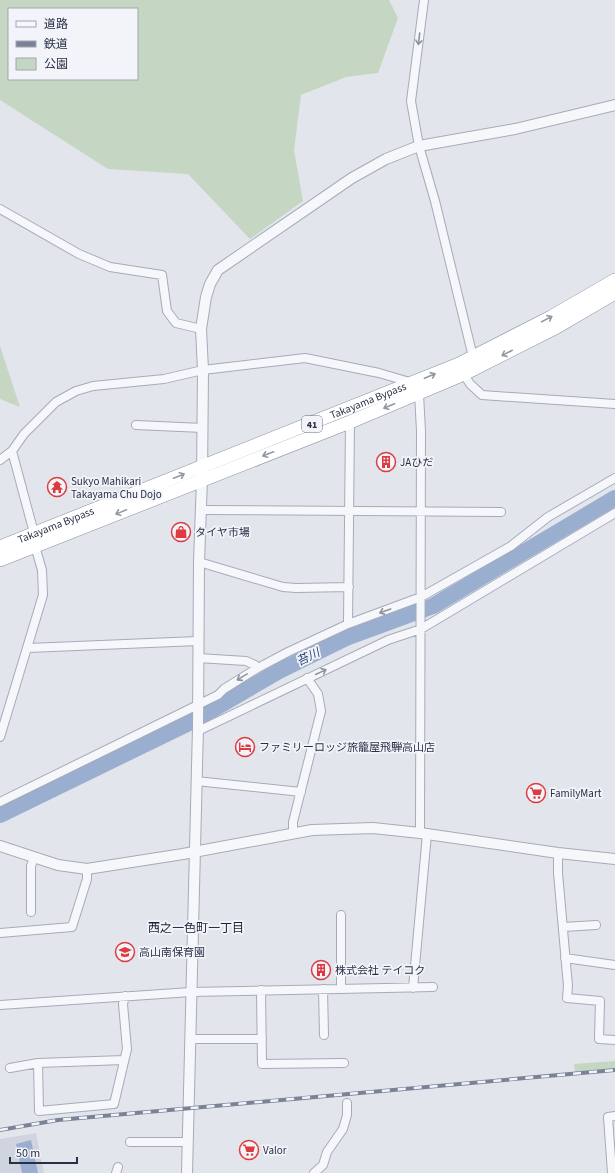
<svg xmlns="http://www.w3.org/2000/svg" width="615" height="1173" viewBox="0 0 615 1173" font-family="'Source Sans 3','Noto Sans JP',sans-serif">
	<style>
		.built { fill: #d0d4de }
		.green { fill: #c5d7c2; fill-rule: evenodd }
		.water { fill: #9aaed0 }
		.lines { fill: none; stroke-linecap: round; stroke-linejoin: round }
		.river { stroke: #9aaed0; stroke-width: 16 }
		.minor-casing { stroke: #a6abb7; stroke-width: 10 }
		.tertiary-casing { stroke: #a6abb7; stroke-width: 12 }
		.trunk-casing { stroke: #8890a5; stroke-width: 14 }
		.minor { stroke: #f6f7fa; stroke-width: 8 }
		.tertiary { stroke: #f6f7fa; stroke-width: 10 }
		.trunk { stroke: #fff; stroke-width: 13 }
		.rail-casing { stroke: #7a8298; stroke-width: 4 }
		.rail { stroke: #f2f4f9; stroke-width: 2.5; stroke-dasharray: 8; stroke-linecap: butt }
		.oneway { stroke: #8f94a0 }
		.oneway2 { stroke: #9498a2 }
		.labels { text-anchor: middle; stroke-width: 3.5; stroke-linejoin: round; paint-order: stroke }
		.shield { fill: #f2f4f9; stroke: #656b7c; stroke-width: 1 }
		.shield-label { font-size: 10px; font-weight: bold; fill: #283046 }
		.street-label { font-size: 11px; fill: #283046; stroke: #f2f4f9 }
		.poi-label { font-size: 11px; fill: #283046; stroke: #f2f4f9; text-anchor: start }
		.water-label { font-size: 12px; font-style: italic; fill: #2d487f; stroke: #f2f4f9 }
		.neighbourhood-label { font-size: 12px; fill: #1a2137; stroke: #f2f4f9 }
	</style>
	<rect width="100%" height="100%" fill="#e2e5ec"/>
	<path class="built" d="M36 1133 44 1173H0V1139Z"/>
	<path class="green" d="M0 0H389L398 18 378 73 346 77 301 95 294 150 303 201 250 239 188 174 108 169 0 100ZM9 9H137V79H9Z
		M0 346 20 407 0 399Z
		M615 1061V1068L575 1072 574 1064Z"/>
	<path class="water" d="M31 1140 38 1173H22L16 1144Z"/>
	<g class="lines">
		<path class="river" d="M0 815 193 721 279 671 346 638 433 606 615 498"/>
		<defs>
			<path id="minor" d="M424 0 411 101 419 146 435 201 473 357
				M0 209 79 254 110 267 162 275 167 311 176 323 201 329
				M464 374 470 384 482 395 615 404
				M136 425 203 428
				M12 451 34 533
				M0 460 12 451 24 434 56 402 76 391 93 386 164 379 203 370 305 358 379 373 413 383 419 394 421 431 420 833
				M200 510 501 512
				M199 562 283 587 296 588 349 587
				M348 624 350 422
				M28 648 198 641
				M198 658 246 661 255 665 256 669
				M198 731 388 640 421 629 615 513
				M0 737 43 595 42 570 35 546
				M196 781 301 792
				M0 802 218 695 224 689 256 669 288 652 348 624 421 597 511 546 548 517 615 478
				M293 832V822L321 711 318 694 307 678
				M558 853V873L568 986 567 998 600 1001 599 1039 615 1040
				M31 912V866L34 858
				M563 927 596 925
				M0 933 72 927 87 879V869
				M565 958 615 965
				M413 988 427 834
				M323 989 324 1035
				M341 989V915
				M261 990 262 1064 344 1063
				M0 1005 191 992 433 987
				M190 1039H262
				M124 1060 38 1063 39 1111 114 1104 127 1049 123 1004 125 996
				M10 1068 38 1063
				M130 1142H188
				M116 1173 118 1167
				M314 1173 323 1165 327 1152 343 1129 347 1115V1103
				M612 1173 608 1117 615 1116"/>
			<path id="tertiary" d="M0 846 58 865 87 869 183 854 312 830 373 828 420 833 558 853 615 859
				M187 1173 198 727 199 562 202 479 203 370 201 329 206 297 210 284 218 270 352 178 386 159 419 146 515 129 615 105"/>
			<g id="trunk">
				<path id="s1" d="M0 547 459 364 551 317 615 280"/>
				<path d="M0 560 350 422 464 374 557 327 615 293"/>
			</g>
		</defs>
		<use href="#minor" class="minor-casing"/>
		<use href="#tertiary" class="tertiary-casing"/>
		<use href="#trunk" class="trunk-casing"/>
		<use href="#minor" class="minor"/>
		<use href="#tertiary" class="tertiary"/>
		<use href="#trunk" class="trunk"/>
		<defs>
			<path id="rail" d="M0 1130 58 1120 615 1070"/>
		</defs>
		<use href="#rail" class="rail-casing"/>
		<use href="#rail" class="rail"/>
	</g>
	<defs><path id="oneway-shaft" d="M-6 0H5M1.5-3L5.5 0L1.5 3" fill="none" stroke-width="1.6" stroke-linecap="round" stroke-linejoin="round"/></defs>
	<g class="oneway">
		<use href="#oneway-shaft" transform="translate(419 39) rotate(97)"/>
		<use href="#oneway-shaft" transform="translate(385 611) rotate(160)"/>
		<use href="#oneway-shaft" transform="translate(321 672) rotate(-25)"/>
		<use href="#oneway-shaft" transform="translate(242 677) rotate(149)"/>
	</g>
	<g class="oneway2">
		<use href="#oneway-shaft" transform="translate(547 319) rotate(-28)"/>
		<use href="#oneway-shaft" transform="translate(507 353) rotate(153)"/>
		<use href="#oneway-shaft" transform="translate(430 376) rotate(-23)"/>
		<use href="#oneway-shaft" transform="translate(389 406) rotate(157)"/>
		<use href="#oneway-shaft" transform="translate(268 454) rotate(159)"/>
		<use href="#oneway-shaft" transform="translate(179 476) rotate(-21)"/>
		<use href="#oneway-shaft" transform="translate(121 512) rotate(158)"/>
	</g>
	<defs>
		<symbol id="building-ring" viewBox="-11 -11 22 22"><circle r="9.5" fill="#f2f4f9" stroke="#de3b40" stroke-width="1.5"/><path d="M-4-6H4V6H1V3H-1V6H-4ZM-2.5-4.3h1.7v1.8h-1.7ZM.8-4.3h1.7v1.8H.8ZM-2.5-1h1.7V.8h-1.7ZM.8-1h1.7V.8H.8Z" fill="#de3b40"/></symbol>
		<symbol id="temple-ring" viewBox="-11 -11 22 22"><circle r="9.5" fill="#f2f4f9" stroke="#de3b40" stroke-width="1.5"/><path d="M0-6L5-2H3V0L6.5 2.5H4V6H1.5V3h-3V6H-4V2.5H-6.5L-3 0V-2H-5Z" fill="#de3b40"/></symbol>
		<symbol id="shop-ring" viewBox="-11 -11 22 22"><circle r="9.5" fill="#f2f4f9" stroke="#de3b40" stroke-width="1.5"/><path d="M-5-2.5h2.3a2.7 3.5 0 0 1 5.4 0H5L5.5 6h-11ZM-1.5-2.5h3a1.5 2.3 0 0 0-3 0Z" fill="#de3b40"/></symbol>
		<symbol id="hotel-ring" viewBox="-11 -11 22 22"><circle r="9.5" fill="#f2f4f9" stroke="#de3b40" stroke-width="1.5"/><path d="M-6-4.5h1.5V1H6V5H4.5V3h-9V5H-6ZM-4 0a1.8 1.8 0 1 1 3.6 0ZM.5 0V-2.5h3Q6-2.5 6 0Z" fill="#de3b40"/></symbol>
		<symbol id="supermarket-ring" viewBox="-11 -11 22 22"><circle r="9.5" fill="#f2f4f9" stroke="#de3b40" stroke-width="1.5"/><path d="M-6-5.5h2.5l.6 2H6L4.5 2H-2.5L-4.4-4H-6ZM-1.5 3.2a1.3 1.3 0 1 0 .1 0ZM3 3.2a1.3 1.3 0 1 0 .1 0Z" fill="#de3b40"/></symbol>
		<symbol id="school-ring" viewBox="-11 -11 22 22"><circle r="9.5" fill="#f2f4f9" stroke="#de3b40" stroke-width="1.5"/><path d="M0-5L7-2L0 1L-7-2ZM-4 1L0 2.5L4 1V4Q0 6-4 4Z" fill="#de3b40"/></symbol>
	</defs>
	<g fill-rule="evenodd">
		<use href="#building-ring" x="375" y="451" width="22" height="22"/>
		<use href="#temple-ring" x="46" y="476" width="22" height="22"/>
		<use href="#shop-ring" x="170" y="521" width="22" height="22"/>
		<use href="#hotel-ring" x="234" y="736" width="22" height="22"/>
		<use href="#supermarket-ring" x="525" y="782" width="22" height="22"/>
		<use href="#school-ring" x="114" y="941" width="22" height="22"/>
		<use href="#building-ring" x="310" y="959" width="22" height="22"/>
		<use href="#supermarket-ring" x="238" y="1139" width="22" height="22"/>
	</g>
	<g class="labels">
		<rect class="shield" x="302" y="416" width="20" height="16" rx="3"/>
		<g class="shield-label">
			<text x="312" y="428">41</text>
		</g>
		<g class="street-label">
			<text dy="4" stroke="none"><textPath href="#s1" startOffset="396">Takayama Bypass</textPath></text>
			<text dy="4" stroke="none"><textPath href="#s1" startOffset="60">Takayama Bypass</textPath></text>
		</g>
		<g class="poi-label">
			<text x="400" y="466">JAひだ</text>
			<text x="71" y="485">Sukyo Mahikari<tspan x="71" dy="13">Takayama Chu Dojo</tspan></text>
			<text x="195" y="536">タイヤ市場</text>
			<text x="259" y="751">ファミリーロッジ旅籠屋飛騨高山店</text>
			<text x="550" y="797">FamilyMart</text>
			<text x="139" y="956">高山南保育園</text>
			<text x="335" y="974">株式会社 テイコク</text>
			<text x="263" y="1154">Valor</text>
		</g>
		<g class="water-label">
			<text transform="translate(308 657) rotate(-26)" y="4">苔川</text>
		</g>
		<g class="neighbourhood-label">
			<text x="196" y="932">西之一色町一丁目</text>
		</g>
	</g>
	<rect x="8" y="8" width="130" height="72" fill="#f2f4f9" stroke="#a1a6b1"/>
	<rect x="16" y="21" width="20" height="6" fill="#f6f7fa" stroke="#a1a6b1"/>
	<text x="44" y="28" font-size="12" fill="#283046">道路</text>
	<rect x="16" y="41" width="20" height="6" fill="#7a8298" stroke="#a1a6b1"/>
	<text x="44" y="48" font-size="12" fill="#283046">鉄道</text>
	<rect x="16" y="58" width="20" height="12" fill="#c5d7c2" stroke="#a1a6b1"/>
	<text x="44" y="68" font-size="12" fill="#283046">公園</text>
	<path d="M10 1157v6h67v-6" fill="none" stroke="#283046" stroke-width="2"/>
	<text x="16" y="1157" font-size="12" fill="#283046" stroke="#f2f4f9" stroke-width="3" paint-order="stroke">50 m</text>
</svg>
